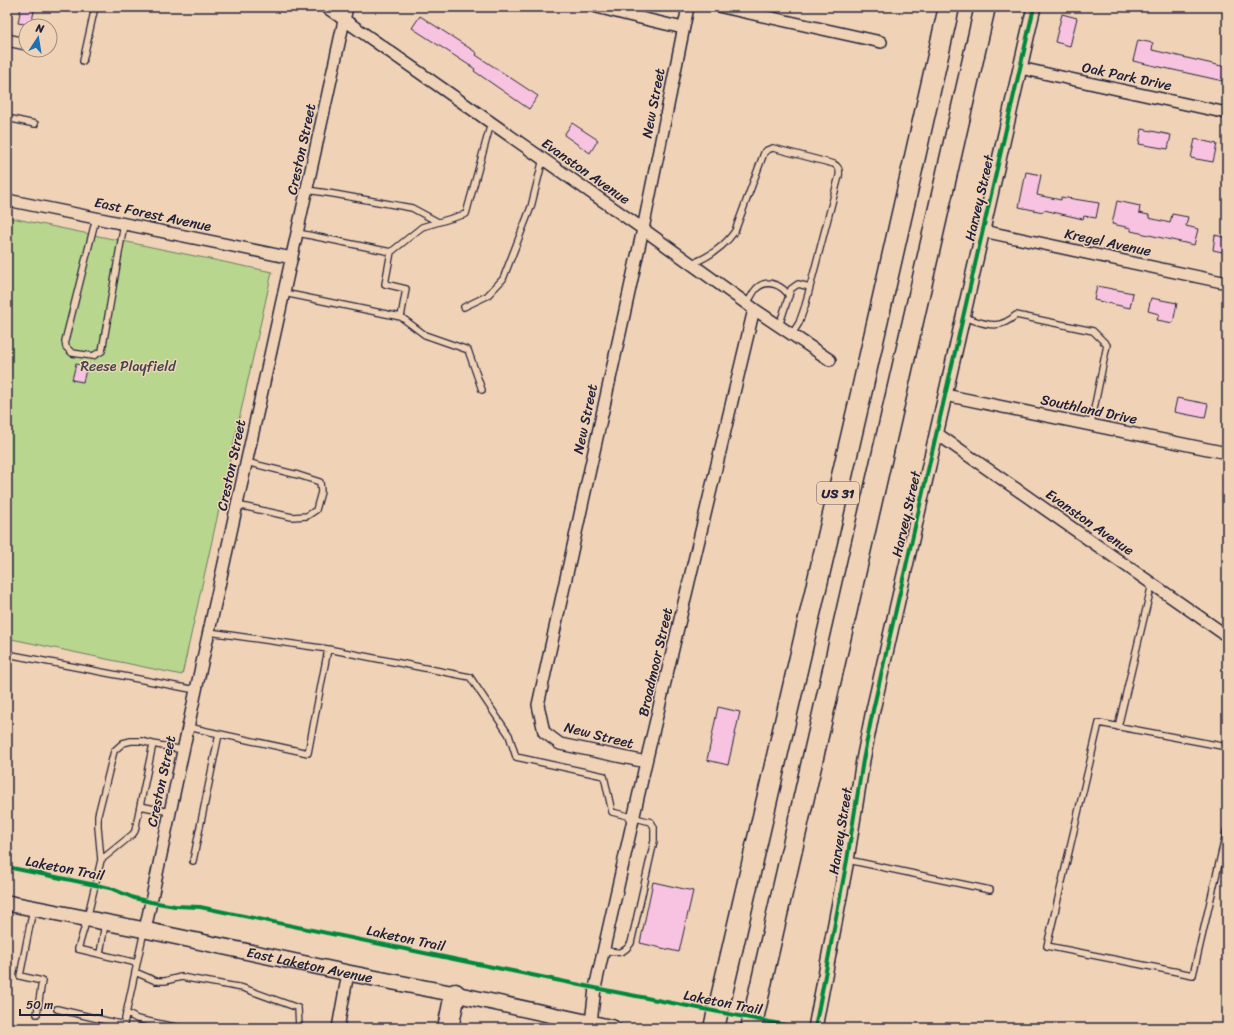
<svg xmlns="http://www.w3.org/2000/svg" width="1234" height="1035" viewBox="0 0 1234 1035" font-family="Sriracha,sans-serif">
	<style>
		.green { fill: #b8d68e; stroke: #6d7c64 }
		.building { fill: #f8c3e0; stroke: #22223b }
		.lines { fill: none; stroke-linecap: round; stroke-linejoin: round }
		.service-casing { stroke: #22223b; stroke-width: 8 }
		.minor-casing { stroke: #22223b; stroke-width: 14 }
		.tertiary-casing { stroke: #22223b; stroke-width: 16 }
		.secondary-casing { stroke: #22223b; stroke-width: 18 }
		.motorway-casing { stroke: #22223b; stroke-width: 23 }
		.service { stroke: #f0d3b7; stroke-width: 5.5 }
		.minor { stroke: #f0d3b7; stroke-width: 11 }
		.tertiary { stroke: #f0d3b7; stroke-width: 13 }
		.secondary { stroke: #f0d3b7; stroke-width: 15 }
		.motorway { stroke: #f0d3b7; stroke-width: 20 }
		.cycleway-casing { stroke: #f0d3b7; stroke-width: 6 }
		.cycleway { stroke: #00873e; stroke-width: 4 }
		.labels { text-anchor: middle; stroke-width: 3; stroke-linejoin: round; paint-order: stroke }
		.shield { fill: #f0d3b7; stroke: #605760; stroke-width: 1 }
		.shield-label { font-size: 13px; font-weight: bold; fill: #22223b }
		.street-label { font-size: 14px; fill: #22223b; stroke: #f0d3b7 }
		.park-label { font-size: 14px; fill: #40464c; stroke: #f0d3b7 }
	</style>
	<rect width="100%" height="100%" fill="#f0d3b7"/>
	<filter id="ink" filterUnits="userSpaceOnUse"><feTurbulence type="fractalNoise" baseFrequency=".025" numOctaves="2"/><feDisplacementMap in="SourceGraphic" scale="8" xChannelSelector="R" yChannelSelector="G"/><feConvolveMatrix kernelMatrix="1 2 1 2 8 2 1 2 1" color-interpolation-filters="sRGB"/></filter>
	<g filter="url(#ink)">
		<path class="green" d="M7 217 272 272 182 675 7 638Z"/>
		<path class="building" d="M21 7H35L31 25 18 23Z
			M1062 14 1077 18 1070 46 1055 42Z
			M420 16 477 53 476 55 538 96 529 109 474 71 475 69 412 28Z
			M1138 40 1153 43 1152 50 1226 67 1223 81 1133 61Z
			M572 123 598 140 590 153 564 135Z
			M1142 129 1171 135 1168 149 1139 144Z
			M1195 139 1217 144 1213 162 1191 158Z
			M1026 172 1041 175 1037 195 1061 200V197L1099 203 1096 218 1084 216 1083 219 1044 210 1043 212 1019 207Z
			M1117 201 1140 206 1139 213 1149 215V218L1170 223 1172 214 1188 217 1186 226 1198 229 1194 245 1131 231V228L1112 224Z
			M1215 235 1227 238V253L1213 250Z
			M1097 286 1133 293 1130 308 1094 300Z
			M1151 298 1177 303 1173 323 1157 320 1159 314 1148 311Z
			M76 364 87 366 83 382 72 380Z
			M1177 398 1208 404 1205 418 1174 412Z
			M718 707 740 712 728 765 707 760Z
			M653 882 693 891 679 952 640 943Z"/>
		<g class="lines">
			<defs>
				<path id="service" d="M83 61 95 7
					M7 118 35 124
					M307 190 334 194 412 208 438 222
					M96 218 65 341 66 347 72 353 93 356 102 351 124 224
					M391 252 422 227 466 214 491 123
					M691 264C709 257 724 247 735 231L764 153 767 150 773 148 834 164C839 167 840 170 839 176L805 306 799 323 792 334
					M284 293 401 317 406 289 385 284 391 252 298 233
					M747 304C750 299 753 292 757 288 768 278 783 286 789 296
					M464 307 487 296 503 279 531 207 543 159
					M401 317 425 335 468 350 482 390
					M963 317C984 323 997 332 1016 315L1093 331 1107 345 1091 424
					M779 326 791 289 798 284 810 287
					M237 505 292 517 307 516 316 510 321 492 320 482 298 475 246 462
					M209 632 328 649 470 677 509 735 516 757 604 776 612 812 651 822 654 827V841L631 943C623 955 618 953 604 950
					M7 654 196 690
					M188 727 308 753 328 649
					M1118 727 1152 584
					M1227 747 1099 723 1047 946 1193 975 1227 829
					M140 806 153 744 183 750
					M101 860 98 827V815L114 751 123 743 131 741H141L153 744
					M848 860 990 890
					M193 861 219 734
					M33 909 20 976 42 981 37 1014
					M100 954 105 923
					M137 963 78 949 87 919 101 860 133 834 135 831 140 806 170 812
					M135 972 156 981H165L181 977 243 988 298 1008 299 1028
					M57 1009 124 1025
					M126 1013 137 1019 180 1028
					M123 1028 144 931"/>
				<path id="minor" d="M326 7 643 229 754 309 830 360
					M597 7 628 15 683 28
					M722 7 881 42
					M7 40 26 44
					M1020 68 1227 113
					M7 200 292 258
					M983 231 1227 283
					M945 395 1227 453
					M936 433 1227 636
					M646 762 560 744 544 732 538 705 643 229 688 7
					M145 930 196 690 347 7
					M591 1023 595 988 646 762 754 309
					M338 1028 348 973"/>
				<path id="tertiary" d="M815 1028 847 860 863 760 873 710 1034 7"/>
				<g id="secondary">
					<path id="s1" d="M7 903 145 930 348 973 455 994 613 1028"/>
				</g>
				<path id="motorway" d="M448 1028 455 994
					M714 1028 861 394 949 7
					M751 1028 985 7"/>
			</defs>
			<use href="#service" class="service-casing"/>
			<use href="#minor" class="minor-casing"/>
			<use href="#tertiary" class="tertiary-casing"/>
			<use href="#secondary" class="secondary-casing"/>
			<use href="#motorway" class="motorway-casing"/>
			<use href="#service" class="service"/>
			<use href="#minor" class="minor"/>
			<use href="#tertiary" class="tertiary"/>
			<use href="#secondary" class="secondary"/>
			<use href="#motorway" class="motorway"/>
			<defs>
				<path id="cycleway" d="M7 867 110 888 134 898 151 902 175 906 200 907 595 988 801 1028
					M815 1028 847 860 863 760 873 710 1034 7"/>
			</defs>
			<use href="#cycleway" class="cycleway-casing"/>
			<use href="#cycleway" class="cycleway"/>
		</g>
	</g>
	<g class="labels">
		<rect class="shield" x="817" y="482" width="42" height="22" rx="3"/>
		<g class="shield-label">
			<text x="838" y="498">US 31</text>
		</g>
		<g class="street-label">
			<text transform="translate(1127 76) rotate(12)" y="5">Oak Park Drive</text>
			<text transform="translate(653 103) rotate(-79)" y="5">New Street</text>
			<text transform="translate(301 149) rotate(-78)" y="5">Creston Street</text>
			<text transform="translate(586 171) rotate(35)" y="5">Evanston Avenue</text>
			<text transform="translate(979 198) rotate(-77)" y="5">Harvey Street</text>
			<text transform="translate(153 214) rotate(12)" y="5">East Forest Avenue</text>
			<text transform="translate(1108 242) rotate(12)" y="5">Kregel Avenue</text>
			<text transform="translate(1089 409) rotate(12)" y="5">Southland Drive</text>
			<text transform="translate(585 419) rotate(-78)" y="5">New Street</text>
			<text transform="translate(231 465) rotate(-78)" y="5">Creston Street</text>
			<text transform="translate(906 514) rotate(-77)" y="5">Harvey Street</text>
			<text transform="translate(1090 522) rotate(35)" y="5">Evanston Avenue</text>
			<text transform="translate(655 662) rotate(-77)" y="5">Broadmoor Street</text>
			<text transform="translate(599 735) rotate(14)" y="5">New Street</text>
			<text transform="translate(161 781) rotate(-78)" y="5">Creston Street</text>
			<text transform="translate(840 831) rotate(-81)" y="5">Harvey Street</text>
			<text transform="translate(65 868) rotate(11)" y="5">Laketon Trail</text>
			<text transform="translate(406 938) rotate(12)" y="5">Laketon Trail</text>
			<text dy="5" stroke="none"><textPath href="#s1" startOffset="309">East Laketon Avenue</textPath></text>
			<text transform="translate(723 1002) rotate(11)" y="5">Laketon Trail</text>
		</g>
		<g class="park-label">
			<text x="128" y="371">Reese Playfield</text>
		</g>
	</g>
	<rect width="1234" height="1035" fill="none" stroke="#f0d3b7" stroke-width="24"/>
	<rect x="12" y="12" width="1210" height="1011" fill="none" stroke="#22223b" stroke-width="1.5" filter="url(#ink)"/>
	<g transform="translate(38 38) rotate(12)"><circle r="19" fill="#f0d3b7" stroke="#9e8c85"/>
	<path d="M0-3L7 15L0 10L-7 15Z" fill="#1f6fb2"/>
	<text y="-6" font-size="11" font-weight="bold" text-anchor="middle" fill="#22223b">N</text>
	</g>
	<path d="M20 1009v6h82v-6" fill="none" stroke="#22223b" stroke-width="2"/>
	<text x="26" y="1009" font-size="12" fill="#22223b" stroke="#f0d3b7" stroke-width="3" paint-order="stroke">50 m</text>
</svg>
